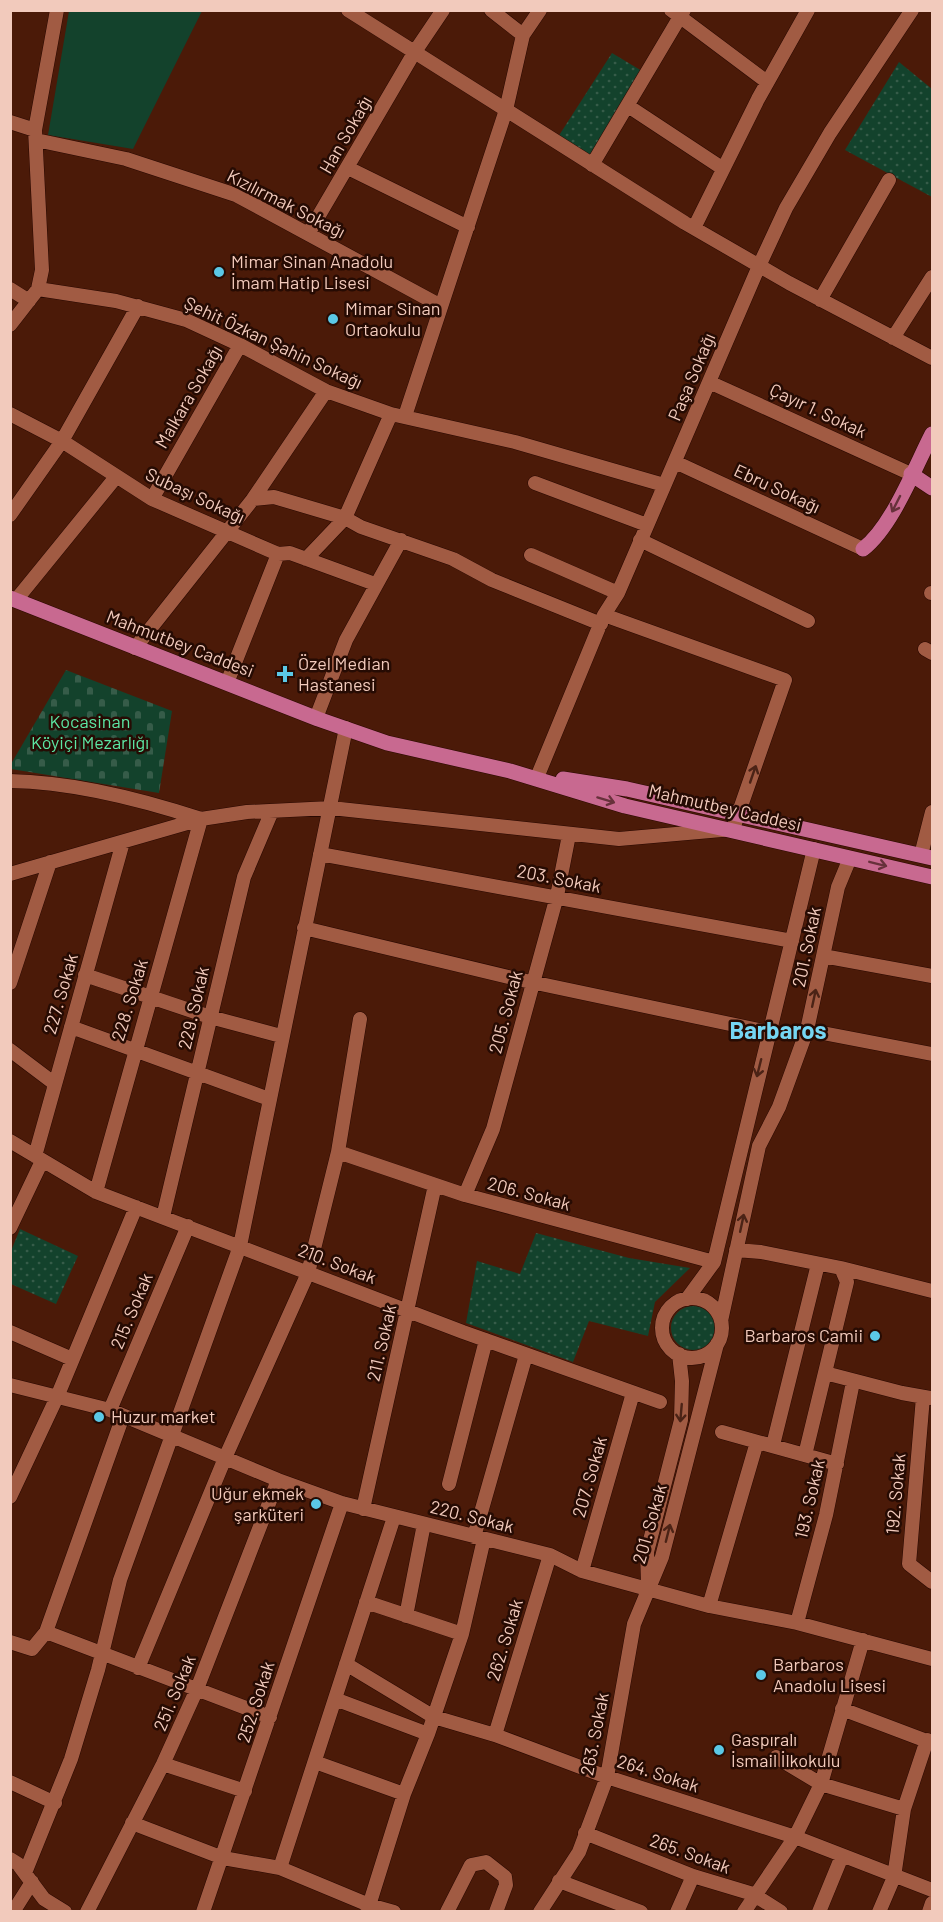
<svg xmlns="http://www.w3.org/2000/svg" width="943" height="1922" viewBox="0 0 943 1922" font-family="Barlow,sans-serif">
	<style>
		.grass { fill: url(#grass-dots) }
		.cemetery { fill: url(#cemetery-stones) }
		.garden { fill: #13422c }
		.lines { fill: none; stroke-linecap: round; stroke-linejoin: round }
		.minor-casing { stroke: #290800; stroke-width: 15 }
		.major-casing { stroke: #290800; stroke-width: 16 }
		.minor { stroke: #a15b43; stroke-width: 14 }
		.major { stroke: #c86990; stroke-width: 15 }
		.oneway { stroke: #67313b }
		.oneway2 { stroke: #4b2316 }
		.poi-dot { fill: #5bc8e6; stroke: #260b03; stroke-width: 2 }
		.labels { text-anchor: middle; stroke-width: 5; stroke-linejoin: round; paint-order: stroke }
		.street-label { font-size: 18px; fill: #f2cabc; stroke: #260b03 }
		.poi-label { font-size: 18px; fill: #f2cabc; stroke: #260b03; text-anchor: start }
		.park-label { font-size: 18px; fill: #5ce7a4; stroke: #260b03 }
		.district-label { font-size: 24px; font-weight: bold; fill: #75d6f3; stroke: #260b03 }
	</style>
	<defs>
		<pattern id="grass-dots" width="8" height="8" patternUnits="userSpaceOnUse" patternTransform="scale(1.5)"><rect width="8" height="8" fill="#13422c"/><path d="M2 2h.1M6 6h.1" fill="none" stroke="#365c49" stroke-width="1.8" stroke-linecap="round"/></pattern>
		<pattern id="cemetery-stones" width="16" height="16" patternUnits="userSpaceOnUse" patternTransform="scale(1.5)"><rect width="16" height="16" fill="#13422c"/><path d="M2 7V4a2 2 0 0 1 4 0v3zM10 15v-3a2 2 0 0 1 4 0v3z" fill="#365c49"/></pattern>
	</defs>
	<rect width="100%" height="100%" fill="#4b1a08"/>
	<path class="grass" d="M612 53 642 71 592 155H586L558 137Z
		M899 62 932 89V197L845 150Z
		M20 1229 78 1256 56 1304 11 1284V1251Z
		M536 1233 629 1258 690 1268 655 1302 648 1336 589 1321 573 1362 466 1323 477 1261 520 1274Z
		M671 1328a22 22 0 1 1 44 0a22 22 0 1 1-44 0Z"/>
	<path class="cemetery" d="M66 670 172 711 159 793 11 769V764Z"/>
	<path class="garden" d="M69 11H202L133 149 48 135Z"/>
	<g class="lines">
		<defs>
			<path id="minor" d="M348 10 685 223 789 283 932 358
				M491 10 523 35
				M671 10 767 82
				M628 106 722 168
				M10 122 35 130
				M36 140 126 159 236 195 441 306
				M592 165 684 10
				M348 168 468 227
				M694 228 758 99 808 10
				M308 234 414 53 443 10
				M10 289 29 301
				M38 289 116 301 186 320 240 345 326 391 391 414 515 442 664 485
				M820 300 889 180
				M10 325 38 289 42 270 35 130 57 10
				M893 338 932 277
				M709 382 911 474
				M10 414 62 441 152 499 278 554 290 553 375 584
				M391 414 345 518 361 527 453 559 492 580 601 624
				M405 416 506 110 523 35 540 10
				M675 462 863 549
				M535 483 647 525
				M152 499 240 345
				M253 499 326 391
				M10 515 62 441 138 306
				M640 540 808 621
				M531 555 618 593
				M931 593H932
				M16 600 116 477
				M135 648 253 499 274 497 345 518 306 559
				M925 649 932 653
				M227 683 278 554
				M316 718 346 640 401 540
				M538 775 604 615 618 593 759 266 786 208 830 133 912 10
				M10 781C72 782 143 800 201 819
				M320 854 792 941
				M921 855 932 812
				M10 874 201 819 247 812 331 808 619 839 733 829 785 680 604 615
				M304 928 517 979 768 1032
				M823 956 932 976
				M85 975 210 1017 281 1036
				M10 983 50 862
				M71 1027 269 1099
				M807 1030 932 1054
				M10 1050 55 1084
				M10 1141 96 1192 463 1332 660 1402
				M338 1152 465 1195 714 1262
				M35 1156 123 842
				M96 1192 201 819
				M465 1195 493 1129 557 896 569 835
				M163 1217 244 877 272 811
				M10 1228 42 1161
				M736 1250 761 1252 841 1268 847 1282 805 1455
				M841 1268 932 1291
				M662 1328a30 30 0 1 1 60 0a30 30 0 1 1-60 0Z
				M687 1299 714 1262 814 849
				M721 1321 759 1146 779 1107 807 1030 838 887 850 858
				M10 1332 72 1359
				M825 1373 902 1393 930 1398
				M10 1385 110 1410 278 1480 342 1503 550 1555 582 1571 709 1606 797 1623 932 1659
				M923 1397 909 1564 932 1582
				M110 1410 188 1226
				M722 1432 837 1464
				M773 1445 818 1264
				M449 1484 486 1340
				M10 1497 57 1397 136 1207
				M363 1509 435 1185
				M474 1537 526 1355
				M582 1571 633 1393
				M648 1583 647 1552 681 1420 682 1381 679 1354
				M366 1602 462 1634
				M709 1606 757 1442
				M406 1616 424 1524
				M797 1623 826 1515 853 1382
				M46 1632 270 1717
				M10 1642 32 1649 46 1632 123 1416
				M346 1664 434 1717 495 1735 607 1777 795 1837 932 1890
				M138 1668 225 1458 308 1273 338 1152 360 1019
				M335 1699 428 1734
				M842 1709 932 1743
				M495 1735 550 1555
				M776 1757 821 1784 904 1809
				M315 1762 404 1794
				M163 1764 245 1791
				M10 1782 55 1803
				M132 1823 223 1858 280 1868 369 1905 394 1912
				M585 1833 693 1876 753 1894 781 1912
				M10 1859 18 1864 44 1899 65 1912
				M280 1868 394 1517
				M25 1873 71 1759 98 1670 120 1580 240 1246 346 728
				M559 1881 641 1912
				M13 1912 32 1882
				M87 1912 163 1764 197 1689 278 1480
				M203 1912 342 1503
				M367 1912 404 1794 428 1734 462 1634 484 1539
				M447 1912 471 1865 486 1862 505 1877 506 1885 496 1912
				M540 1912 579 1852 607 1777 634 1624 662 1557 717 1344
				M677 1912 693 1876
				M744 1912 795 1837 821 1784 863 1640
				M819 1912 842 1856
				M879 1912 894 1877 904 1809 927 1740
				M929 1912 932 1903"/>
			<path id="major" d="M911 474 932 488
				M863 549C892 527 915 467 932 434
				M10 598 318 719 387 743 510 771 625 806 932 877
				M563 779 627 789 932 858"/>
		</defs>
		<use href="#minor" class="minor-casing"/>
		<use href="#major" class="major-casing"/>
		<use href="#minor" class="minor"/>
		<use href="#major" class="major"/>
	</g>
	<defs><path id="oneway-shaft" d="M-6 0H5M1.5-3L5.5 0L1.5 3" fill="none" stroke-width="1.6" stroke-linecap="round" stroke-linejoin="round" transform="scale(1.5)"/></defs>
	<g class="oneway">
		<use href="#oneway-shaft" transform="translate(896 504) rotate(117)"/>
		<use href="#oneway-shaft" transform="translate(606 800) rotate(17)"/>
		<use href="#oneway-shaft" transform="translate(878 864) rotate(14)"/>
	</g>
	<g class="oneway2">
		<use href="#oneway-shaft" transform="translate(753 774) rotate(-71)"/>
		<use href="#oneway-shaft" transform="translate(814 998) rotate(-78)"/>
		<use href="#oneway-shaft" transform="translate(759 1068) rotate(104)"/>
		<use href="#oneway-shaft" transform="translate(742 1223) rotate(-78)"/>
		<use href="#oneway-shaft" transform="translate(681 1413) rotate(95)"/>
		<use href="#oneway-shaft" transform="translate(668 1533) rotate(-76)"/>
	</g>
	<g class="poi-dot">
		<circle cx="219" cy="272" r="6"/>
		<circle cx="333" cy="319" r="6"/>
		<path d="M282 665h6v6h6v6h-6v6h-6v-6h-6v-6h6z"/>
		<circle cx="875" cy="1336" r="6"/>
		<circle cx="99" cy="1417" r="6"/>
		<circle cx="316" cy="1504" r="6"/>
		<circle cx="761" cy="1675" r="6"/>
		<circle cx="719" cy="1750" r="6"/>
	</g>
	<g class="labels">
		<g class="street-label">
			<text transform="translate(346 135) rotate(-60)" y="6">Han Sokağı</text>
			<text transform="translate(286 204) rotate(27)" y="6">Kızılırmak Sokağı</text>
			<text transform="translate(273 343) rotate(25)" y="6">Şehit Özkan Şahin Sokağı</text>
			<text transform="translate(692 377) rotate(-67)" y="6">Paşa Sokağı</text>
			<text transform="translate(189 397) rotate(-60)" y="6">Malkara Sokağı</text>
			<text transform="translate(818 411) rotate(25)" y="6">Çayır 1. Sokak</text>
			<text transform="translate(777 489) rotate(25)" y="6">Ebru Sokağı</text>
			<text transform="translate(195 496) rotate(25)" y="6">Subaşı Sokağı</text>
			<text transform="translate(180 644) rotate(21)" y="6">Mahmutbey Caddesi</text>
			<text transform="translate(725 808) rotate(13)" y="6">Mahmutbey Caddesi</text>
			<text transform="translate(559 879) rotate(11)" y="6">203. Sokak</text>
			<text transform="translate(807 947) rotate(-78)" y="6">201. Sokak</text>
			<text transform="translate(61 994) rotate(-74)" y="6">227. Sokak</text>
			<text transform="translate(130 1000) rotate(-73)" y="6">228. Sokak</text>
			<text transform="translate(194 1008) rotate(-77)" y="6">229. Sokak</text>
			<text transform="translate(506 1012) rotate(-75)" y="6">205. Sokak</text>
			<text transform="translate(529 1194) rotate(15)" y="6">206. Sokak</text>
			<text transform="translate(337 1264) rotate(21)" y="6">210. Sokak</text>
			<text transform="translate(132 1311) rotate(-67)" y="6">215. Sokak</text>
			<text transform="translate(382 1343) rotate(-77)" y="6">211. Sokak</text>
			<text transform="translate(590 1477) rotate(-74)" y="6">207. Sokak</text>
			<text transform="translate(896 1494) rotate(-85)" y="6">192. Sokak</text>
			<text transform="translate(810 1499) rotate(-77)" y="6">193. Sokak</text>
			<text transform="translate(472 1517) rotate(14)" y="6">220. Sokak</text>
			<text transform="translate(650 1524) rotate(-74)" y="6">201. Sokak</text>
			<text transform="translate(505 1640) rotate(-73)" y="6">262. Sokak</text>
			<text transform="translate(175 1693) rotate(-67)" y="6">251. Sokak</text>
			<text transform="translate(256 1702) rotate(-72)" y="6">252. Sokak</text>
			<text transform="translate(595 1734) rotate(-79)" y="6">263. Sokak</text>
			<text transform="translate(658 1774) rotate(18)" y="6">264. Sokak</text>
			<text transform="translate(690 1854) rotate(20)" y="6">265. Sokak</text>
		</g>
		<g class="poi-label">
			<text x="231" y="268">Mimar Sinan Anadolu<tspan x="231" dy="21">İmam Hatip Lisesi</tspan></text>
			<text x="345" y="315">Mimar Sinan<tspan x="345" dy="21">Ortaokulu</tspan></text>
			<text x="298" y="670">Özel Median<tspan x="298" dy="21">Hastanesi</tspan></text>
			<text x="863" y="1342" text-anchor="end">Barbaros Camii</text>
			<text x="111" y="1423">Huzur market</text>
			<text x="304" y="1500" text-anchor="end">Uğur ekmek<tspan x="304" dy="21">şarküteri</tspan></text>
			<text x="773" y="1671">Barbaros<tspan x="773" dy="21">Anadolu Lisesi</tspan></text>
			<text x="731" y="1746">Gaspıralı<tspan x="731" dy="21">İsmail İlkokulu</tspan></text>
		</g>
		<g class="park-label">
			<text x="90" y="728">Kocasinan<tspan x="90" dy="21">Köyiçi Mezarlığı</tspan></text>
		</g>
		<g class="district-label">
			<text x="778" y="1039">Barbaros</text>
		</g>
	</g>
	<rect width="943" height="1922" fill="none" stroke="#f2cabc" stroke-width="24"/>
</svg>
